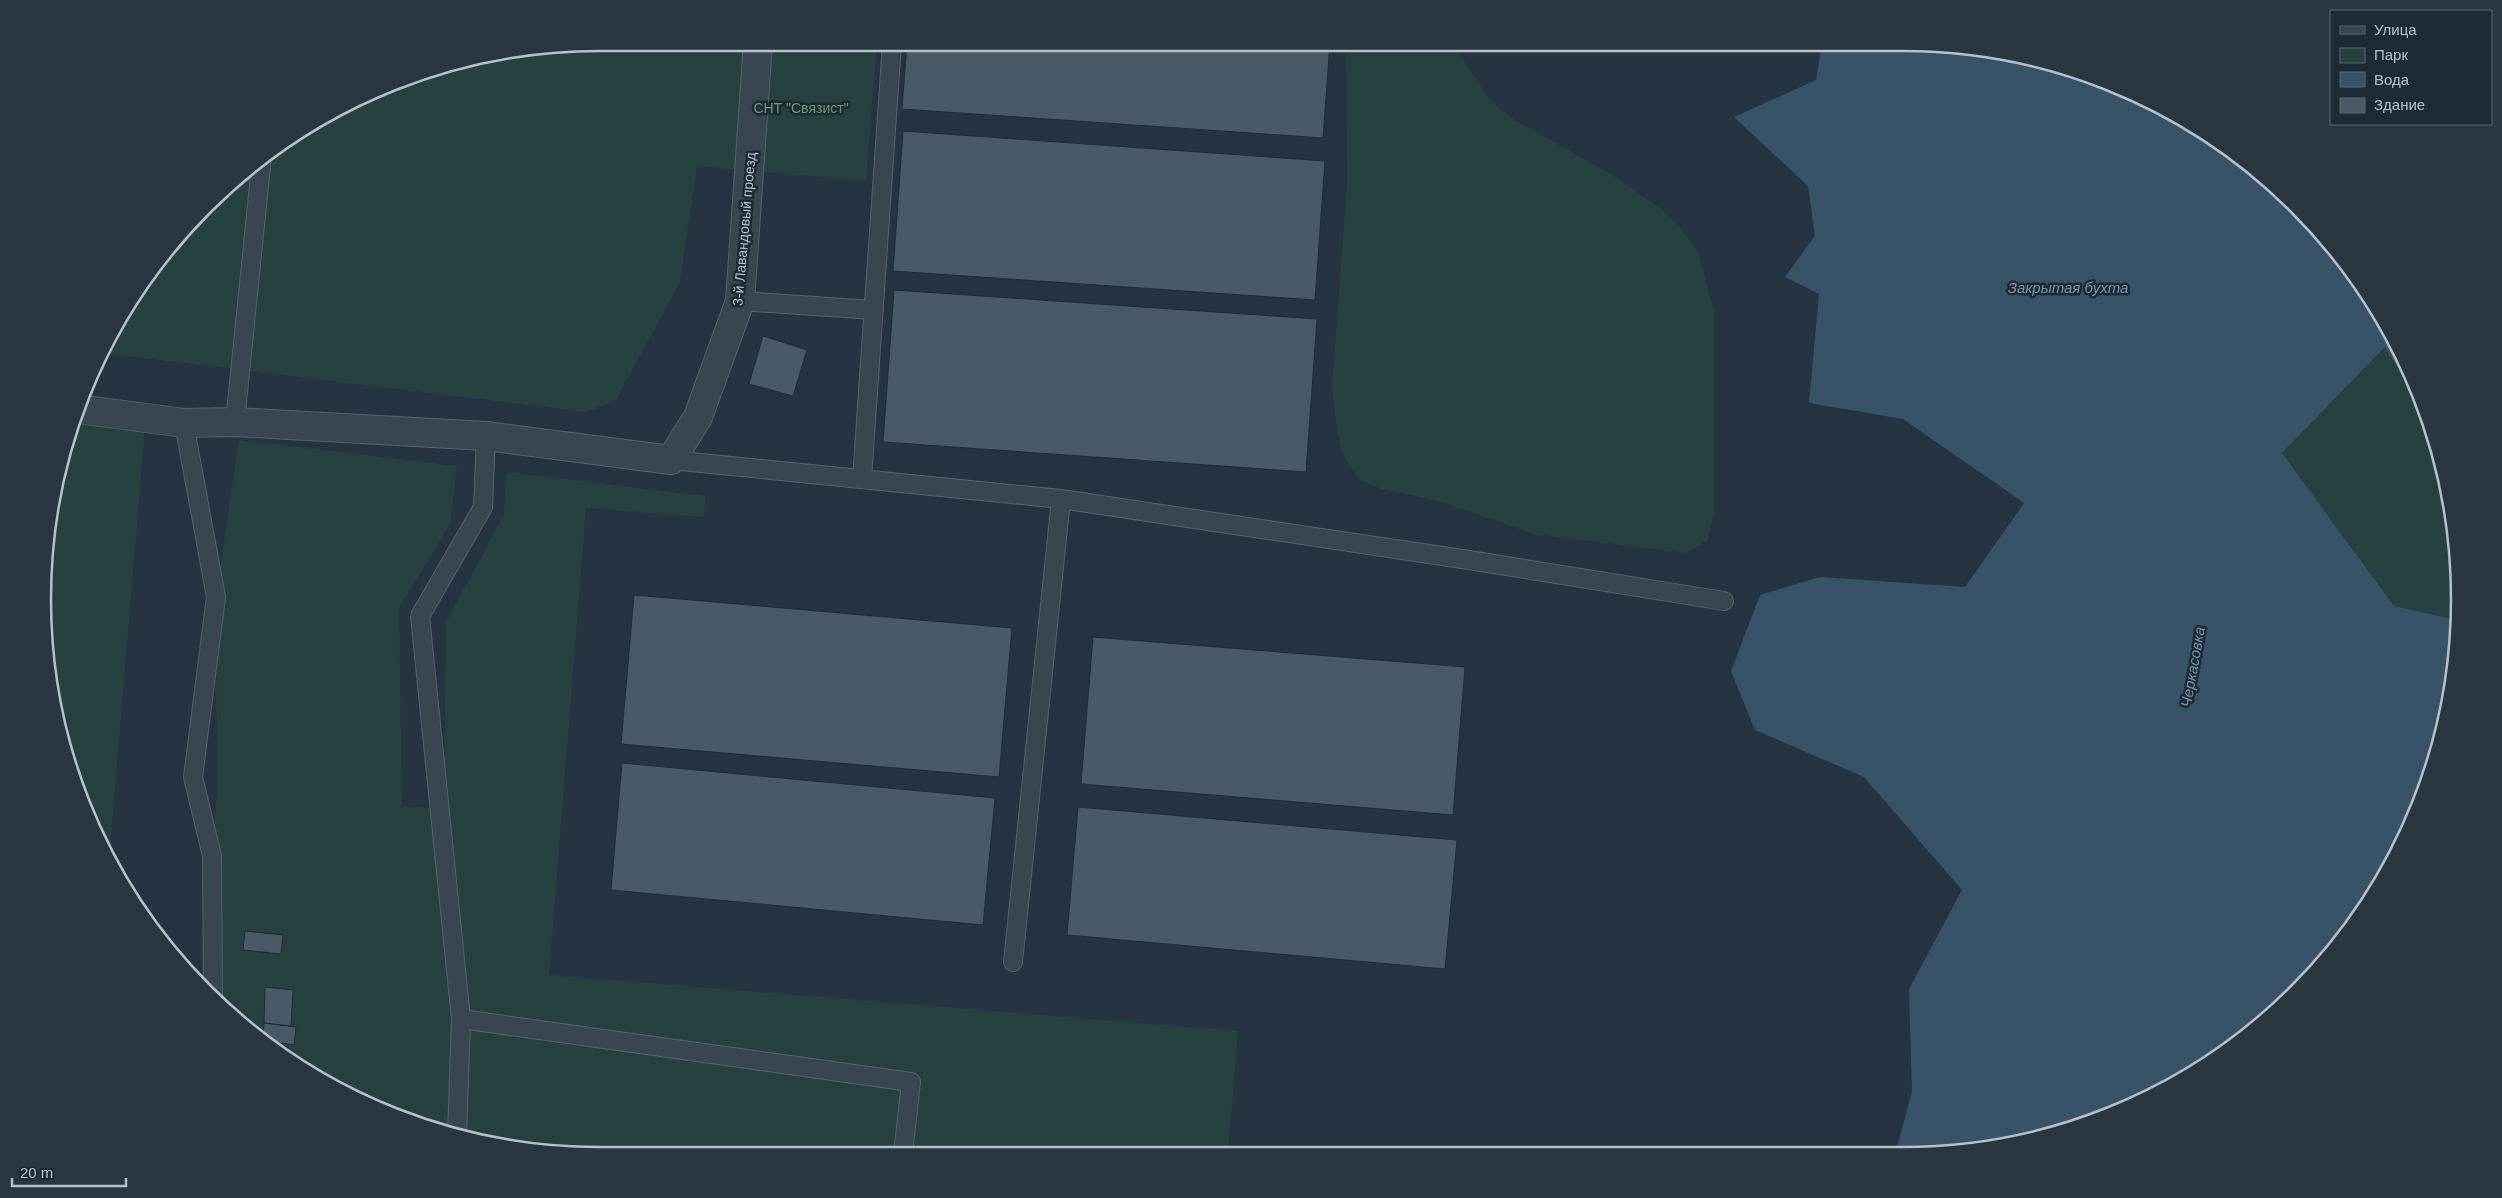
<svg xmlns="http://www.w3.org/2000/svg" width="2502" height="1198" viewBox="0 0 2502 1198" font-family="Helvetica,sans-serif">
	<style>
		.green { fill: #274141 }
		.water { fill: #385368 }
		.building { fill: #495a66; stroke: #202d37 }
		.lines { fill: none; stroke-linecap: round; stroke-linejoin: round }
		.lane-casing { stroke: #57636e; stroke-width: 20 }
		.street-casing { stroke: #57636e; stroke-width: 30 }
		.lane { stroke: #394650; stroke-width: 18 }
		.street { stroke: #394650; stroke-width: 28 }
		.labels { text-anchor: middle; stroke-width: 5; stroke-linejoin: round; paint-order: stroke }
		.park-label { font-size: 14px; fill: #6c9c71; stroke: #1e2b35 }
		.street-label { font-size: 14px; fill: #b6c0cb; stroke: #1e2b35 }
		.water-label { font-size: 15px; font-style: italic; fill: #7596ae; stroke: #1e2b35 }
		.rim { fill: none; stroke: #b6c0cb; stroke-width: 2.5 }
	</style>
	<rect width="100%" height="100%" fill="#253440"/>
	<path class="green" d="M599 43H877L866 181 697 166 680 282 616 400 587 412 101 353C176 201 323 88 490 53 525 46 563 46 599 43Z
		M1346 43H1452L1489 99 1510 117 1611 174 1660 208 1681 228 1698 252 1714 311V512L1708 540 1686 553 1534 534 1435 500 1381 489 1359 479 1345 459 1338 436 1332 387 1347 185Z
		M2386 346 2423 406 2449 491 2459 599 2457 620 2394 606 2282 453Z
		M75 419 145 428 109 860 100 845 72 778 47 672 44 563 53 490Z
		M239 440 457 466 450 525 399 608 402 806 444 809 446 622 504 515 506 472 705 496 704 517 586 508 549 975 1238 1031 1228 1153 599 1155 490 1145 386 1113 290 1062 232 1017 202 985 217 791 216 597Z"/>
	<path class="water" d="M1822 43H1903L2012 53 2116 85 2212 136 2297 206 2366 290 2417 386 2423 406 2385 347 2282 453 2394 606 2457 620 2449 708 2417 812 2345 938 2242 1040 2116 1113 1976 1151H1896L1912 1091 1909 989 1962 890 1864 777 1755 730 1731 671 1760 595 1820 577 1965 587 2024 503 1903 419 1809 403 1819 294 1785 277 1815 236 1808 186 1734 117 1816 80Z"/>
	<path class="building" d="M599 42 617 43V51L570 48V45Z
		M907 43H1330L1323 138 902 109Z
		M903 131 1325 161 1315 300 893 271Z
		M894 290 1317 319 1306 472 883 442Z
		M763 336 807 350 793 396 749 384Z
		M634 595 1012 628 999 777 621 744Z
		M1093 637 1465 667 1453 815 1081 784Z
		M622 763 995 798 983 925 611 890Z
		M1078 807 1457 840 1445 969 1067 935Z
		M245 931 283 935 281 954 243 950Z
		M265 987 293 990 291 1026 264 1023Z
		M264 1023 296 1027 294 1045 263 1041Z"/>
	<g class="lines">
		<defs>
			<path id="lane" d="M740 301 874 310
				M235 422 262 156
				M184 423 216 597 193 777 212 856 213 997
				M671 460 1061 499 1013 962
				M862 479 892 43
				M1061 499 1469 560 1724 601
				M461 1019 911 1082 903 1154
				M457 1135 461 1019 420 616 483 507 486 436"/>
			<path id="street" d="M78 409 184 423 235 422 486 436 671 460 698 417 740 301 758 43"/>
		</defs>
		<use href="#lane" class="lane-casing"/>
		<use href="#street" class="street-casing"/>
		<use href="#lane" class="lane"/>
		<use href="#street" class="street"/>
	</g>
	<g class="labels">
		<g class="park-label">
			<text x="801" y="113">СНТ "Связист"</text>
		</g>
		<g class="street-label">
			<text transform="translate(744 229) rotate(-85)" y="5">3-й Лавандовый проезд</text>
		</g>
		<g class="water-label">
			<text x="2068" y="293">Закрытая бухта</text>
			<text transform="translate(2193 667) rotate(-80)" y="5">Черкасовка</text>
		</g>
	</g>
	<path d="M0 0H2502V1198H0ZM599 51H1903A548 548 0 0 1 2451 599V599A548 548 0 0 1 1903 1147H599A548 548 0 0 1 51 599V599A548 548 0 0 1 599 51Z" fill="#2a3741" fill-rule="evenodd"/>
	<path class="rim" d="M599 51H1903A548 548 0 0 1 2451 599V599A548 548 0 0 1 1903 1147H599A548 548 0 0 1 51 599V599A548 548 0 0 1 599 51Z"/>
	<rect x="2330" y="10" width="162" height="115" fill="#1e2b35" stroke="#5b6771"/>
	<rect x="2340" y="26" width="25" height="8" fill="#394650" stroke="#5b6771"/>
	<text x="2374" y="35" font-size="15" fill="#b6c0cb">Улица</text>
	<rect x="2340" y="48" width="25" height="15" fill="#274141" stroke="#5b6771"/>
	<text x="2374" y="60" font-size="15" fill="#b6c0cb">Парк</text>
	<rect x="2340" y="72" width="25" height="15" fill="#385368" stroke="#5b6771"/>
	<text x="2374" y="85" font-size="15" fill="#b6c0cb">Вода</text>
	<rect x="2340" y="98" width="25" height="15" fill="#495a66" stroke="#5b6771"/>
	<text x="2374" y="110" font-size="15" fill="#b6c0cb">Здание</text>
	<path d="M12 1178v8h114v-8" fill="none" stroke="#b6c0cb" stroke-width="2.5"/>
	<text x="20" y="1178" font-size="15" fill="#b6c0cb" stroke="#1e2b35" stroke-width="4" paint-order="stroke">20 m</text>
</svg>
